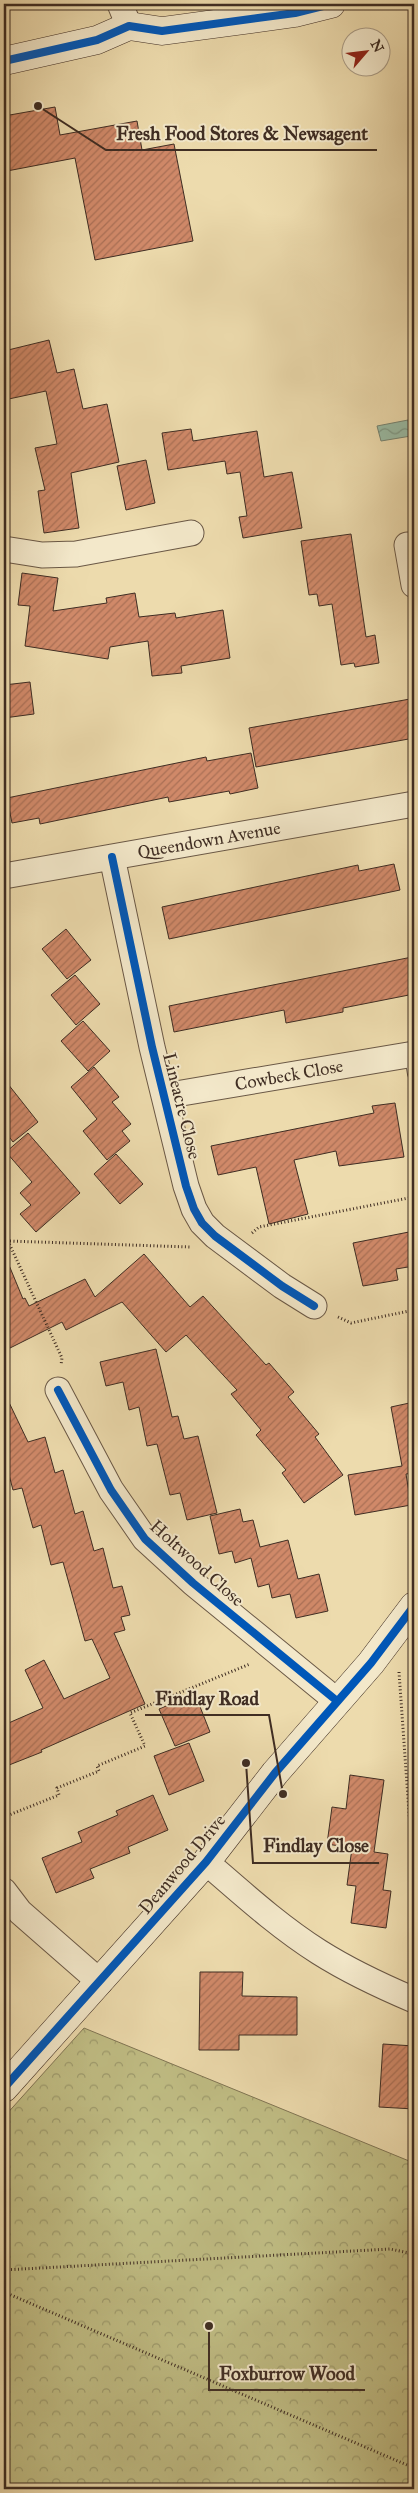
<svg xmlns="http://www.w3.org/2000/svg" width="418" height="2493" viewBox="0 0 418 2493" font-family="'IM FELL Great Primer',serif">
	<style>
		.forest { fill: url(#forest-crowns); stroke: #807554 }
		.water { fill: url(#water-waves); stroke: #768371 }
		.building { fill: url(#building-hatch); stroke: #3f2d23 }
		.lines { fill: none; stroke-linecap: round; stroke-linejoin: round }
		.lane-casing { stroke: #6a5846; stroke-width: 14 }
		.street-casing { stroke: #6a5846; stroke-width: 27 }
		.secondary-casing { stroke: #3f2d23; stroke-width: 29 }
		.path { stroke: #3f2d23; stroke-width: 3; stroke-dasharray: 1 2.5; stroke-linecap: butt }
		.lane { stroke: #f3e8ca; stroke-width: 12 }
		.street { stroke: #f3e8ca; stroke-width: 25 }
		.secondary { stroke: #f3e8ca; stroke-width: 28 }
		.cycleway-casing { stroke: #f3e8ca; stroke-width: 11 }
		.cycleway { stroke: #0057b8; stroke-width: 8 }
		.labels { text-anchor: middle; stroke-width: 4; stroke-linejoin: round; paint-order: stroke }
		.street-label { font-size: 18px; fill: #3f2d23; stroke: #f3e8ca }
		.leader { fill: none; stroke: #3f2d23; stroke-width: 2 }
		.callout-dot { fill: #3f2d23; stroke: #f3e8ca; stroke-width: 2 }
		.callout-label { font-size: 19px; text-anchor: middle; font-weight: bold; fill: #3f2d23; stroke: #f3e8ca; stroke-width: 4; stroke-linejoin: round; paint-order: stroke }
	</style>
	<defs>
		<pattern id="forest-crowns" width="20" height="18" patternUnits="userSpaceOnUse" patternTransform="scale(1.25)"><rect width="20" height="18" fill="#c0bd84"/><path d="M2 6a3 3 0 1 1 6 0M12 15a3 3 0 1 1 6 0" fill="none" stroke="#9d9a6c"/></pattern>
		<pattern id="water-waves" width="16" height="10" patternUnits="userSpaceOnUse" patternTransform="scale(1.25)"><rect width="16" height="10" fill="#9abca5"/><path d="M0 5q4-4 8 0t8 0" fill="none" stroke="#7f9986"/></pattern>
		<pattern id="building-hatch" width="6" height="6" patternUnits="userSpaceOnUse" patternTransform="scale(1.25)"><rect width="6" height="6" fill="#d08969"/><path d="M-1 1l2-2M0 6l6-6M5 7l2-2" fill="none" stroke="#aa7056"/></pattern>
	</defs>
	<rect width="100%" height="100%" fill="#eddbad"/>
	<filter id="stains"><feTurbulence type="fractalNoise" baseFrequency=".004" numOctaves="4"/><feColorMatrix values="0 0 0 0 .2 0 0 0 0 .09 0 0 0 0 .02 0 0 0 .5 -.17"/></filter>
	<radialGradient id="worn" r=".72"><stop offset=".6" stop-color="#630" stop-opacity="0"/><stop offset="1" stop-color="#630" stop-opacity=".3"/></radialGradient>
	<path class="forest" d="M84 2028 414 2163V2489H4V2117Z"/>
	<path class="water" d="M408 420 411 436 381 441 377 426Z"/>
	<path class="building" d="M55 107 60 135 137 121 142 150 174 144 193 241 95 260 75 158 7 171 4 153V116Z
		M49 340 57 373 74 369 83 409 107 404 119 462 71 473 79 528 44 533 38 491 45 490 35 448 57 444 46 391 4 400V351Z
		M191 429 193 441 257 431 264 477 292 472 302 528 243 538 239 517 247 516 240 472 227 474 225 461 168 470 162 433Z
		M146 460 155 503 126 510 117 466Z
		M351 534 366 637 375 635 379 663 355 667 354 663 341 665 332 604 319 606 317 594 309 595 301 541Z
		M22 573 58 578 53 611 107 603 106 598 135 593 139 617 175 613 176 618 223 610 230 658 181 666 182 673 152 676 148 641 110 647 108 659 25 646 30 606 18 605Z
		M30 682 34 714 4 718V685Z
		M410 699 414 720V738L256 767 249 728Z
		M251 753 258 788 230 794 229 791 169 802 168 797 40 824 39 818 12 823 7 798 206 757 207 761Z
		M394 864 400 890 169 939 162 907 358 865 359 871Z
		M66 929 91 960 67 979 42 949Z
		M412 957 414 994 343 1008V1012L286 1023 284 1010 174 1032 169 1006Z
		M75 975 100 1004 76 1025 51 995Z
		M83 1021 110 1051 88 1071 61 1041Z
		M94 1067 119 1097 112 1102 131 1124 122 1131 130 1141 107 1160 83 1131 97 1119 71 1087Z
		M4 1079 38 1122 13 1142 4 1130Z
		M395 1103 404 1157 339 1166 336 1151 294 1160 308 1214 269 1224 256 1167 218 1175 211 1146 374 1113 372 1106Z
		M28 1133 80 1193 36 1232 20 1214 31 1205 20 1193 32 1182 6 1152Z
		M116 1154 143 1184 120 1204 94 1174Z
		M414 1231V1266L396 1269 398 1280 363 1286 353 1243Z
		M4 1253 23 1299 25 1298 29 1306 85 1279 95 1297 144 1254 190 1307 203 1296 266 1365 269 1363 294 1392 288 1397 319 1434 315 1437 343 1475 304 1503 282 1473 286 1470 256 1435 261 1430 231 1394 237 1390 186 1335 166 1352 122 1302 66 1330 62 1322 4 1351Z
		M156 1349 172 1417 178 1416 184 1439 198 1436 217 1513 187 1520 180 1493 170 1495 157 1444 147 1446 139 1407 129 1410 123 1382 106 1386 100 1362Z
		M4 1392 28 1442 45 1437 55 1473 63 1470 75 1514 83 1511 94 1551 103 1548 113 1588 122 1586 130 1615 121 1617 125 1630 114 1633 145 1704 41 1750 42 1752 4 1767V1725L43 1708 25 1670 44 1660 64 1699 110 1678 92 1639 85 1641 63 1562 51 1565 41 1525 33 1528 22 1488 13 1490 4 1456Z
		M414 1402V1473L406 1474 411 1505 355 1515 348 1475 402 1466 391 1407Z
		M240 1509 243 1522 253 1520 260 1547 288 1540 298 1579 319 1574 328 1611 296 1618 290 1594 272 1598 269 1584 258 1587 251 1558 235 1563 232 1551 219 1554 210 1516Z
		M195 1694 210 1732 175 1746 159 1709Z
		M189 1743 204 1781 169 1795 154 1756Z
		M350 1775 384 1780 374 1852 388 1854 383 1890 391 1891 386 1928 351 1923 356 1886 347 1885 352 1848 327 1844 332 1807 346 1809Z
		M153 1795 168 1830 128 1847 130 1853 90 1869 94 1878 56 1893 42 1858 82 1842 78 1832 118 1815 116 1811Z
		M200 1972H243L242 1996 297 1997V2035H239V2050H199Z
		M383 2044 414 2046V2109L379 2107Z"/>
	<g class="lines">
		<defs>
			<path id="lane" d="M411 1055 414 1074"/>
			<path id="street" d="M120 4 129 26
				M407 545 414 585
				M4 549 42 555 76 554 191 533
				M112 857 152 1047 186 1186 194 1209 202 1223 215 1236 282 1286 314 1306
				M4 876 414 804
				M164 1096 414 1054
				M58 1390 111 1490 145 1539 193 1583 337 1701
				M206 1862C242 1893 278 1926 319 1952 349 1971 381 1986 414 2000
				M4 1891 20 1912 100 1982"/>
			<path id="secondary" d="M4 61 97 40 129 26 162 31 295 13 331 4
				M4 2088 206 1862 275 1773 371 1663 414 1606"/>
		</defs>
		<use href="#lane" class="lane-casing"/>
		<use href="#street" class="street-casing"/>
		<use href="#secondary" class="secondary-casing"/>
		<path class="path" d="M252 1233 259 1227 414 1197
			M4 1238 8 1241 190 1247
			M8 1241 62 1358 61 1365
			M338 1317 351 1323 414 1310
			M399 1672 414 1883
			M4 1817 59 1795 57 1788 99 1771 97 1766 145 1746 130 1713 250 1664
			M4 2270 390 2249 414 2254
			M4 2292 414 2468"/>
		<use href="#lane" class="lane"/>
		<use href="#street" class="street"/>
		<use href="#secondary" class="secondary"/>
		<defs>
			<path id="cycleway" d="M4 61 97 40 129 26 162 31 295 13 331 4
				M112 857 152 1047 186 1186 194 1209 202 1223 215 1236 282 1286 314 1306
				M58 1390 111 1490 145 1539 193 1583 337 1701
				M4 2088 206 1862 275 1773 371 1663 414 1606"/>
		</defs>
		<use href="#cycleway" class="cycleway-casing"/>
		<use href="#cycleway" class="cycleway"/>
	</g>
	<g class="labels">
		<g class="street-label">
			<text transform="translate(209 840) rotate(-10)" y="6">Queendown Avenue</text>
			<text transform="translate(289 1075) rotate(-10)" y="6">Cowbeck Close</text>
			<text transform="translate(182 1106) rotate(76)" y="6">Lineacre Close</text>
			<text transform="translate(197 1563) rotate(42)" y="6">Holtwood Close</text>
			<text transform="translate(182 1864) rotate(-50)" y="6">Deanwood Drive</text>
		</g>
	</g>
	<path class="leader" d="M38 106L106 150H377M283 1794L269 1715H145M246 1763L253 1863H379M209 2326L209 2390H365"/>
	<g class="callout-dot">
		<circle cx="38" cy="106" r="5"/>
		<circle cx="283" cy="1794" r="5"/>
		<circle cx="246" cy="1763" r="5"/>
		<circle cx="209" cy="2326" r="5"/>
	</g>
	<g class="callout-label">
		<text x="242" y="140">Fresh Food Stores &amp; Newsagent</text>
		<text x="207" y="1705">Findlay Road</text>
		<text x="316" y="1852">Findlay Close</text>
		<text x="287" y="2380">Foxburrow Wood</text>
	</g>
	<rect width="418" height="2493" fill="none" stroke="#eddbad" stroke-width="20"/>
	<rect x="5" y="5" width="408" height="2483" fill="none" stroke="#3f2d23" stroke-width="2.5"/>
	<rect x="10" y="10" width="398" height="2473" fill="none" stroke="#3f2d23"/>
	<g transform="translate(366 52) rotate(62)"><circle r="24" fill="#f3e8ca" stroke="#ab9d87"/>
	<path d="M0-4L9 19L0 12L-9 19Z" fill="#8f2418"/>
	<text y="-8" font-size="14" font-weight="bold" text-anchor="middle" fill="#3f2d23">N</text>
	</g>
	<rect width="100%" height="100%" filter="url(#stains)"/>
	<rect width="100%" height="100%" fill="url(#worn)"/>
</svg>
